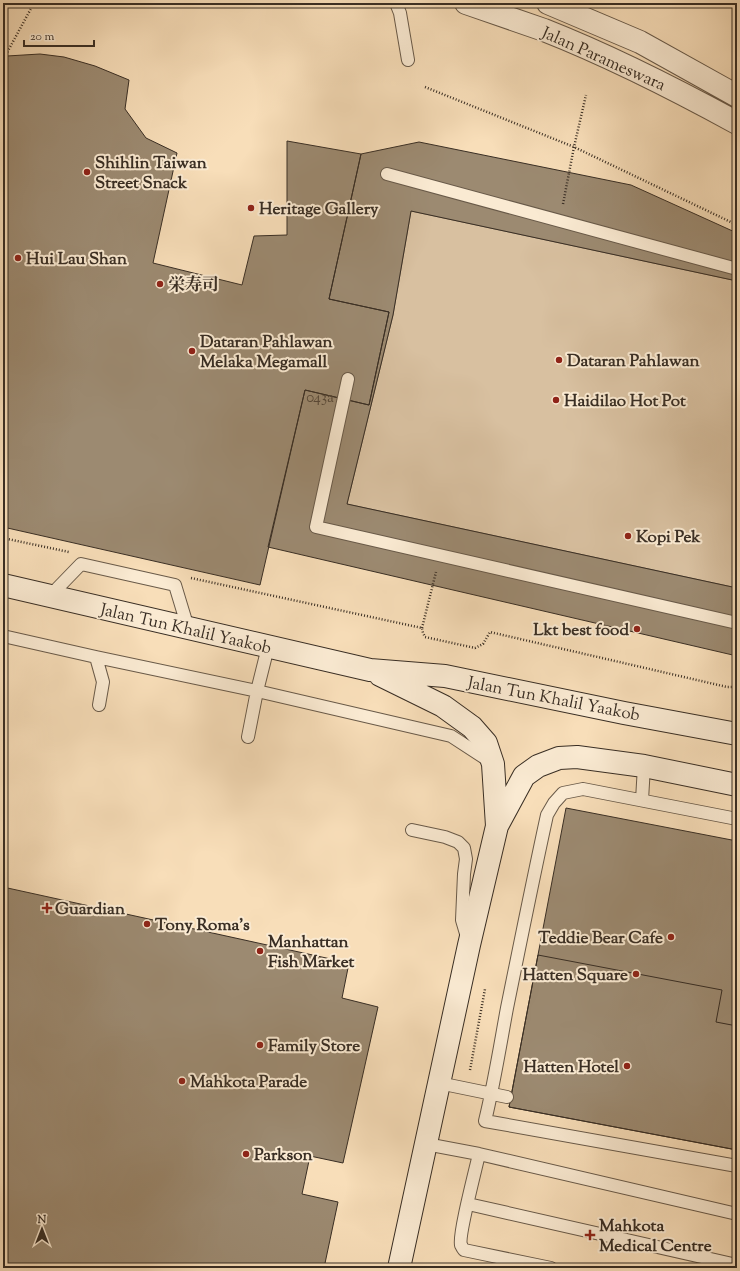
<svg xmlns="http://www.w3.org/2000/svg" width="740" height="1271" viewBox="0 0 740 1271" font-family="'Sorts Mill Goudy','Noto Serif SC',serif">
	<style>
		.green { fill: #d8c0a0; stroke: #887762 }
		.building { fill: #9c8a71; stroke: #392e24 }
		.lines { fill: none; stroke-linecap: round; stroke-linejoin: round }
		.lane-casing { stroke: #695a49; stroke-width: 14 }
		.street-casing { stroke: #695a49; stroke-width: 24 }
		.secondary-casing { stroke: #392e24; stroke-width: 24 }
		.path { stroke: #392e24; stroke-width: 2.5; stroke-dasharray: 1 2; stroke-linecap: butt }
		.lane { stroke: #faead2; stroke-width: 12 }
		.street { stroke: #faead2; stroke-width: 22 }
		.secondary { stroke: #faead2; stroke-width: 22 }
		.poi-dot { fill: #8f2418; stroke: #faead2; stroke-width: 1.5 }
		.labels { text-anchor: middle; stroke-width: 4; stroke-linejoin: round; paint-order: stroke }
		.number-label { font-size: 15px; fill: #524537 }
		.street-label { font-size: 17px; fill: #392e24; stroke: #faead2 }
		.poi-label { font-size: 17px; font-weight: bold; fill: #392e24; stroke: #faead2; text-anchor: start }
	</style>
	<rect width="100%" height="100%" fill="#f8deb9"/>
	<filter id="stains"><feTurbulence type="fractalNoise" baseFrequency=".005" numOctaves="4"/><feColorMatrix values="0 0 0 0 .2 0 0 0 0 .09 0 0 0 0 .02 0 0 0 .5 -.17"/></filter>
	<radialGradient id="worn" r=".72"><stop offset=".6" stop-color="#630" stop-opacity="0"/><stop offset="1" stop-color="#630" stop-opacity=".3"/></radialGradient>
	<path class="green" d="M411 211 737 281V588L347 504 393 315Z"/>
	<path class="building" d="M40 54 64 57 95 66 129 80 125 109 146 138 177 153 153 263 242 285 254 236 287 235V141L361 154 329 299 389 312 369 405 305 390 260 585 3 527V79L7 56Z
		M419 142 631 185 737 233V281L411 211 393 315 347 504 737 588V656L268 547 305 390 369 405 389 312 329 299 361 154Z
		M566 808 737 841V1150L509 1107Z
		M3 887 349 963 342 998 378 1007 343 1163 310 1156 302 1194 338 1202 324 1268H3Z
		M538 955 722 990 716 1022 737 1026V1150L509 1107Z"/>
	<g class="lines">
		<defs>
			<path id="lane" d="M396 3 400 13 408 60
				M387 174 737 269
				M348 379 316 527 737 623
				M50 596 81 564 175 585 188 628
				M3 636 96 657 257 691 451 736 491 762
				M96 657 103 682 99 705
				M248 737 257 691 268 647
				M642 800 644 766
				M737 819 583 789 563 793 554 803 547 815C533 879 520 944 507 1008 500 1046 494 1084 485 1121L737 1166
				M412 830 445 837 458 842 464 848 466 859 464 874 462 920 467 937
				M439 1083 507 1097
				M426 1144 479 1154 737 1214
				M479 1154C476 1168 458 1236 461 1245 462 1247 463 1249 464 1250L551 1268
				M468 1204 737 1265"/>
			<path id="street" d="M466 3C492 12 518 21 544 30 610 56 675 89 737 123
				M548 3 640 42 737 96"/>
			<path id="secondary" d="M3 585 370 670 445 676 624 713 737 734
				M380 675 443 706 472 727 486 743 493 764 497 826
				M399 1268 469 945 497 826 524 776 538 766 559 758 577 757 644 766 737 785"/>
		</defs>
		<use href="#lane" class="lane-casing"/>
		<use href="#street" class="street-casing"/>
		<use href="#secondary" class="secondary-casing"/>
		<path class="path" d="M3 60 34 3
			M425 87 574 147 737 225
			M563 204 574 147 586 95
			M3 538 69 552
			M191 578 422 628 423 633 425 637 475 648 483 644 490 632 727 687H737
			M422 628 436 572
			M470 1070 485 989"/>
		<use href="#lane" class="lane"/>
		<use href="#street" class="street"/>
		<use href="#secondary" class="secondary"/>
	</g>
	<g class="poi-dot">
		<circle cx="87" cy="172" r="4"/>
		<circle cx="251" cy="208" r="4"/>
		<circle cx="18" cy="258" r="4"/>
		<circle cx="160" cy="284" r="4"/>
		<circle cx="192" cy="351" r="4"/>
		<circle cx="559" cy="360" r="4"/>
		<circle cx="556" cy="400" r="4"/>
		<circle cx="628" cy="536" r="4"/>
		<circle cx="637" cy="629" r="4"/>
		<path d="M45 902h4v4h4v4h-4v4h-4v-4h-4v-4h4z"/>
		<circle cx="147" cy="924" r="4"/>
		<circle cx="671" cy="937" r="4"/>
		<circle cx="260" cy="951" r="4"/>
		<circle cx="636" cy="974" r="4"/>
		<circle cx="260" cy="1045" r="4"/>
		<circle cx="627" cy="1066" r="4"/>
		<circle cx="182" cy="1081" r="4"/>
		<circle cx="246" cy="1154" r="4"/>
		<path d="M588 1229h4v4h4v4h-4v4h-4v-4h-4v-4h4z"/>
	</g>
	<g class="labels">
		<g class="number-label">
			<text x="320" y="402">043a</text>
		</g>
		<g class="street-label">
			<text transform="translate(604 58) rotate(24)" y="6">Jalan Parameswara</text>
			<text transform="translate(186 628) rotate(13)" y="6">Jalan Tun Khalil Yaakob</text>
			<text transform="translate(554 698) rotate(11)" y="6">Jalan Tun Khalil Yaakob</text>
		</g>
		<g class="poi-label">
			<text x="95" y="168">Shihlin Taiwan<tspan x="95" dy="20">Street Snack</tspan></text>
			<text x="259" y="214">Heritage Gallery</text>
			<text x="26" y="264">Hui Lau Shan</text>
			<text x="168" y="290">栄寿司</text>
			<text x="200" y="347">Dataran Pahlawan<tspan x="200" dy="20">Melaka Megamall</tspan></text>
			<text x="567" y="366">Dataran Pahlawan</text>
			<text x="564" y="406">Haidilao Hot Pot</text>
			<text x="636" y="542">Kopi Pek</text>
			<text x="629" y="635" text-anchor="end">Lkt best food</text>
			<text x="55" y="914">Guardian</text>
			<text x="155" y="930">Tony Roma's</text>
			<text x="663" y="943" text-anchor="end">Teddie Bear Cafe</text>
			<text x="268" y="947">Manhattan<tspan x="268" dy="20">Fish Market</tspan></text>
			<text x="628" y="980" text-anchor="end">Hatten Square</text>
			<text x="268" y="1051">Family Store</text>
			<text x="619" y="1072" text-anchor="end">Hatten Hotel</text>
			<text x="190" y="1087">Mahkota Parade</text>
			<text x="254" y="1160">Parkson</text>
			<text x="599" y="1231">Mahkota<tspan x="599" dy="20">Medical Centre</tspan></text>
		</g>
	</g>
	<rect width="740" height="1271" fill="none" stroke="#f8deb9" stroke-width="16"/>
	<rect x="4" y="4" width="732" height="1263" fill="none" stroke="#392e24" stroke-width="2"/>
	<rect x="8" y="8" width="724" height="1255" fill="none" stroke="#392e24"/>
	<g transform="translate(42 1229)" stroke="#faead2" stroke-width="3" paint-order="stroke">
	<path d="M0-3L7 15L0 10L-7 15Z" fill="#392e24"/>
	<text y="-6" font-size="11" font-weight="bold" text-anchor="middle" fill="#392e24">N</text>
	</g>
	<path d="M24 40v6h70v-6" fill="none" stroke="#392e24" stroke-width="2"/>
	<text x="30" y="40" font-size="12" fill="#392e24" stroke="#faead2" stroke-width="3" paint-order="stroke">20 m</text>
	<rect width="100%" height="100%" filter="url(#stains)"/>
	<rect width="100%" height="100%" fill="url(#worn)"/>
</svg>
